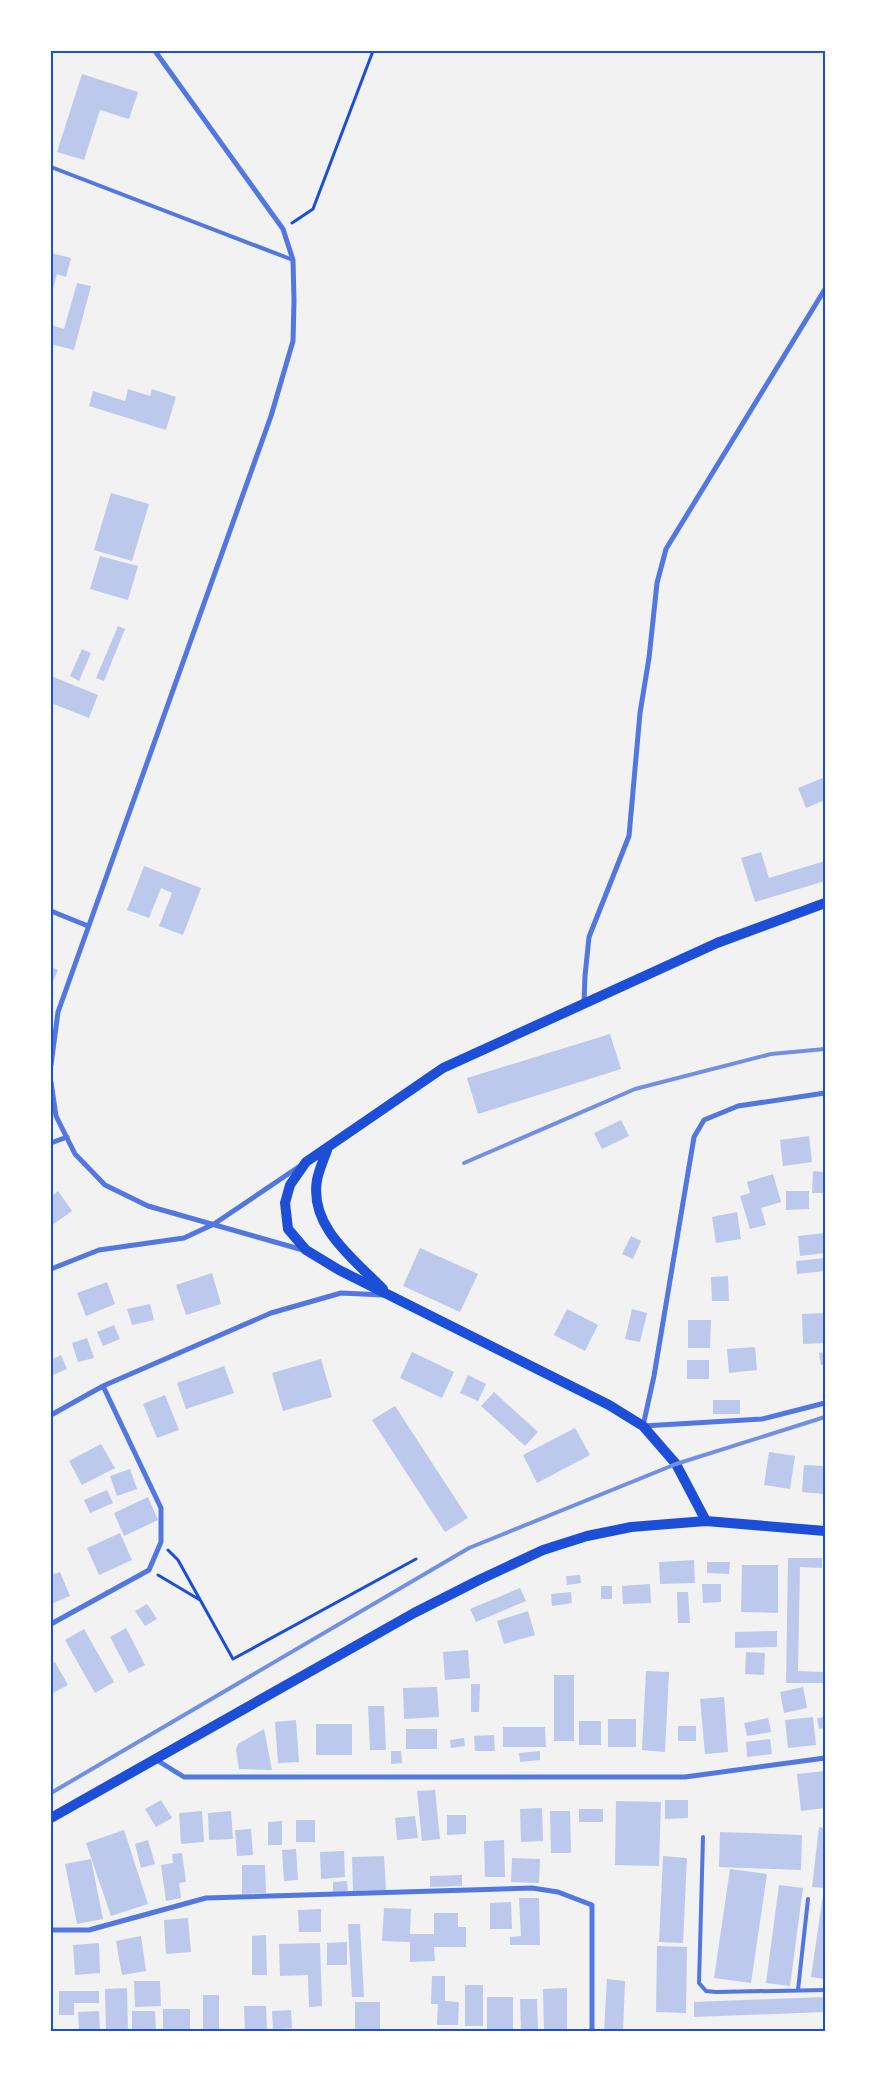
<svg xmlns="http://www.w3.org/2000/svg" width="876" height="2082" viewBox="0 0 876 2082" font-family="'Open Sans',sans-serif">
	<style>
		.building { fill: #bdc9ec }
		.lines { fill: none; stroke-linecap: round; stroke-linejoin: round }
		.path { stroke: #1d4ed8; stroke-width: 3 }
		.service { stroke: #5277de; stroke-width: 4 }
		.minor { stroke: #5277de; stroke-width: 5 }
		.secondary { stroke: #1d4ed8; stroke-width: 10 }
		.rail { stroke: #7290e2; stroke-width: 4 }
		.neatline { fill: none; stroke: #1d4ed8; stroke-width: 2 }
	</style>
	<rect width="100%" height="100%" fill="#f2f2f2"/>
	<path class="building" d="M82 74 138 92 129 119 100 110 84 160 57 152Z
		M51 253 71 258 66 277 57 274 52 293Z
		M77 283 91 286 74 350 51 344V325L64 329Z
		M128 389 150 396 152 389 176 397 166 430 89 406 93 391 125 401Z
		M111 493 149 504 132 561 94 550Z
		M100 556 138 566 128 600 90 589Z
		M118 626 125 629 104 681 96 678Z
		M82 649 91 653 79 681 70 676Z
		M51 676 98 695 89 718 51 703Z
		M825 777V800L806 808 798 788Z
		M761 852 769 878 825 861V881L755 902 741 858Z
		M144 866 201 888 183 935 159 926 172 893 161 888 149 918 127 910Z
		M51 967 58 970 51 986Z
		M610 1034 621 1069 478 1114 467 1078Z
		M621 1120 629 1136 602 1149 594 1133Z
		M809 1136 812 1162 783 1166 780 1140Z
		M813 1171 825 1172V1193H812Z
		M773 1174 781 1202 761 1208 766 1225 750 1229 740 1196 750 1193 747 1182Z
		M58 1191 72 1211 51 1226V1197Z
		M786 1191H809V1209L786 1210Z
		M737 1212 741 1239 716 1243 712 1217Z
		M825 1233V1253L800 1256 798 1236Z
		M631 1236 641 1241 633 1259 622 1254Z
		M420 1248 478 1274 460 1312 403 1286Z
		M825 1258V1271L797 1274 796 1261Z
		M212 1273 221 1304 186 1315 176 1285Z
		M728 1276 729 1301H712L711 1277Z
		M107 1282 115 1304 86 1316 77 1293Z
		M150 1304 154 1320 132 1325 127 1309Z
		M567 1309 598 1325 585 1351 554 1335Z
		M632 1309 647 1313 640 1342 625 1339Z
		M824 1313 825 1343 803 1344 802 1314Z
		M688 1320H711L710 1348H688Z
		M114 1325 120 1339 103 1346 97 1332Z
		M87 1338 94 1358 78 1362 72 1343Z
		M755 1347 757 1370 729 1373 727 1349Z
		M412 1352 454 1372 442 1398 400 1378Z
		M825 1352V1364L821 1365 819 1353Z
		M61 1355 67 1369 51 1376V1360Z
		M321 1359 332 1397 283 1411 272 1373Z
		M687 1360H709V1379H687Z
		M224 1366 234 1393 186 1409 177 1383Z
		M468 1375 486 1384 478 1401 460 1393Z
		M494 1392 538 1432 525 1446 481 1406Z
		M165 1395 179 1430 157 1438 143 1404Z
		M713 1400H740V1414H713Z
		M395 1406 468 1518 445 1532 372 1420Z
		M575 1428 590 1455 537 1483 523 1455Z
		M101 1444 115 1468 82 1485 69 1461Z
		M769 1452 795 1456 790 1489 764 1485Z
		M804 1465 825 1466 824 1494 802 1492Z
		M130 1469 137 1489 117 1496 110 1476Z
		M107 1490 113 1503 90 1513 84 1500Z
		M148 1497 158 1520 124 1536 114 1513Z
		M120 1533 132 1560 99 1575 87 1548Z
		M788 1558H822V1568L800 1567 798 1671 823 1672V1683H786Z
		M694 1560 695 1583 660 1584 659 1562Z
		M707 1562H730L729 1574 707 1573Z
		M742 1565H778V1613L741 1612Z
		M60 1572 70 1596 51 1604V1575Z
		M580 1575 581 1583 567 1585 566 1576Z
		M650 1584 651 1603 623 1604 622 1586Z
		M702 1584H721V1602L703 1603Z
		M601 1586H612V1599H601Z
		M520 1588 526 1601 476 1622 470 1609Z
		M571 1592 572 1603 552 1606 551 1594Z
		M677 1592H688L690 1623H678Z
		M147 1604 157 1619 145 1626 135 1611Z
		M528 1611 535 1635 504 1644 497 1621Z
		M126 1628 145 1665 129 1673 110 1637Z
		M84 1629 114 1682 95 1693 65 1640Z
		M777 1631V1647L735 1648V1632Z
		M468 1650 470 1678 445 1680 443 1652Z
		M746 1652 765 1653 764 1675 745 1674Z
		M55 1662 68 1685 51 1694V1664Z
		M646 1671 669 1672 665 1752 642 1750Z
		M554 1675H574V1741H554Z
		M471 1684H480L479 1712H471Z
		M437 1687 439 1717 404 1719 403 1688Z
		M803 1687 807 1708 784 1713 780 1692Z
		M724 1697 728 1752 705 1754 700 1699Z
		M368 1706H384L386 1750H370Z
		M813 1717 816 1745 788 1748 785 1720Z
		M825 1717V1728L819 1729 817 1718Z
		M768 1718 771 1732 747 1736 744 1723Z
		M608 1719H636V1747H608Z
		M296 1720 299 1762 278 1763 275 1722Z
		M579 1721H601V1745H579Z
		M316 1724H352V1755H316Z
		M678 1726H696V1741H678Z
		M503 1727H545L546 1747H503Z
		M264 1729 272 1770 239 1769 236 1750 238 1744Z
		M406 1729H437V1749H406Z
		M494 1735 495 1751H475L474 1736Z
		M464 1738 465 1746 451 1748 450 1740Z
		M770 1739 772 1754 747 1757 746 1742Z
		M391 1751H401L402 1763 391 1764Z
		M540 1751V1760L520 1762 519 1753Z
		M825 1771V1808L801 1811 797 1774Z
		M435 1790 440 1839 422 1841 417 1791Z
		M161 1800 172 1818 156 1827 145 1809Z
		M665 1800H688V1818L665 1819Z
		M616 1801 661 1802 659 1866 615 1865Z
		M542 1808 543 1841 521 1842 520 1809Z
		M579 1809H603V1822H579Z
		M202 1811 204 1842 181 1844 179 1813Z
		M231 1811 233 1839 209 1840 208 1813Z
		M550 1811H570L571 1853H551Z
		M447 1815H466V1834L447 1835Z
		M415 1816 418 1838 397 1840 395 1818Z
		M296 1820H315V1842H296Z
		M282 1821V1845H268V1822Z
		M819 1827 825 1828V1979L811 1977 824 1888 812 1887Z
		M251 1829 253 1855 237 1856 235 1830Z
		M124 1830 148 1904 111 1916 86 1843Z
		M720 1832 802 1835 801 1870 719 1867Z
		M148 1840 155 1864 141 1868 135 1844Z
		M504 1840 505 1877H485L484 1841Z
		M296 1849 298 1880 284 1881 282 1850Z
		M344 1851 345 1877 321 1879 320 1852Z
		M182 1853 186 1882 179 1883 181 1898 166 1901 161 1865 173 1863 172 1854Z
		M384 1856 386 1890 353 1891 352 1857Z
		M663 1856 687 1858 683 1943 659 1942Z
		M512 1858 540 1859 539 1883 511 1882Z
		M91 1859 103 1919 77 1924 65 1864Z
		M242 1865H265L266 1893 242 1894Z
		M730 1869 767 1874 751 1983 714 1978Z
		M462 1875V1886L430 1887V1876Z
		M347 1881 348 1891 333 1892V1882Z
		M779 1885 803 1888 790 1986 766 1983Z
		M519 1898H539L540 1945H510V1937L521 1936Z
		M511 1902 512 1929H490V1903Z
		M384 1908 411 1909 410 1934H434V1913H458V1927H466V1947H434L435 1961 410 1962V1942L382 1941Z
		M321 1909V1932H299L298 1910Z
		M188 1918 191 1952 166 1954 164 1920Z
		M348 1924H360L364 1997H352Z
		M266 1935 267 1975H252V1936Z
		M141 1936 146 1971 122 1975 116 1941Z
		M347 1942V1965H327V1943Z
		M99 1943 100 1973 75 1975 73 1945Z
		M320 1943 322 2006 309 2007 308 1975 280 1976 279 1944Z
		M657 1946 687 1947 686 2013 656 2012Z
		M432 1976H445V2001L459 2002 458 2025H437L438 2004H431Z
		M607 1979 625 1981 623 2031H604Z
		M134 1981H160L161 2006 135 2007Z
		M465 1985H483V2026H465Z
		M127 1988 128 2031H106L105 1989Z
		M567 1988V2031H544L543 1989Z
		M59 1991H99V2003H74V2015H59Z
		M203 1995H219V2031H203Z
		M487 1997H513V2031H487Z
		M825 1997V2012L694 2017V2002Z
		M520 1999H537L538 2031H521Z
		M355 2002H380V2029H355Z
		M244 2006H266L267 2031H245Z
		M163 2009H190V2031H163Z
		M291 2010 292 2028 273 2029 272 2011Z
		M99 2011 100 2031H79L78 2012Z
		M132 2011H155L156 2031H132Z"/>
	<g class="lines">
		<path class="path" d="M292 223 313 209 373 51
			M168 1550 178 1560 233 1659 416 1559
			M158 1575 200 1600"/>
		<path class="service" d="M51 167 293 260
			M703 1837 699 1983 706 1991 716 1992 825 1990
			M798 1990 808 1899"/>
		<path class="minor" d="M51 911 88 926
			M584 1003 585 976 589 937 629 836 640 713 649 658 657 583 666 549 825 289
			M51 1065 58 1012 271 416 293 341 294 301 293 260 283 229 155 51
			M51 1082 56 1116 75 1154 105 1185 148 1206 303 1250
			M825 1093 738 1106 704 1120 694 1137 654 1376 643 1426 762 1419 825 1403
			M51 1143 67 1137
			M51 1269 99 1250 184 1238 214 1224 300 1166
			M51 1415 103 1386 271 1313 341 1293 383 1295
			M51 1624 149 1570 161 1542V1508L103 1386
			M155 1759 184 1777H685L825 1758
			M51 1930H89L206 1898 532 1888 558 1892 592 1905V2031"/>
		<path class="secondary" d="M328 1147C325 1157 319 1169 317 1180 309 1227 354 1259 383 1289
			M706 1521 676 1464 643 1426 609 1405 339 1270 306 1250 288 1229 285 1203 290 1185 306 1162 443 1068 717 943 825 903
			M51 1818 414 1613 481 1579 543 1550 587 1536 631 1527 706 1521 825 1531"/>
		<path class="rail" d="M464 1163 635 1089 771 1054 825 1049
			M51 1793 469 1548 676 1464 825 1417"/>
	</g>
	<rect width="876" height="2082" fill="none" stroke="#ffffff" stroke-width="105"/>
	<rect x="52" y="52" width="772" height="1978" class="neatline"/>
</svg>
